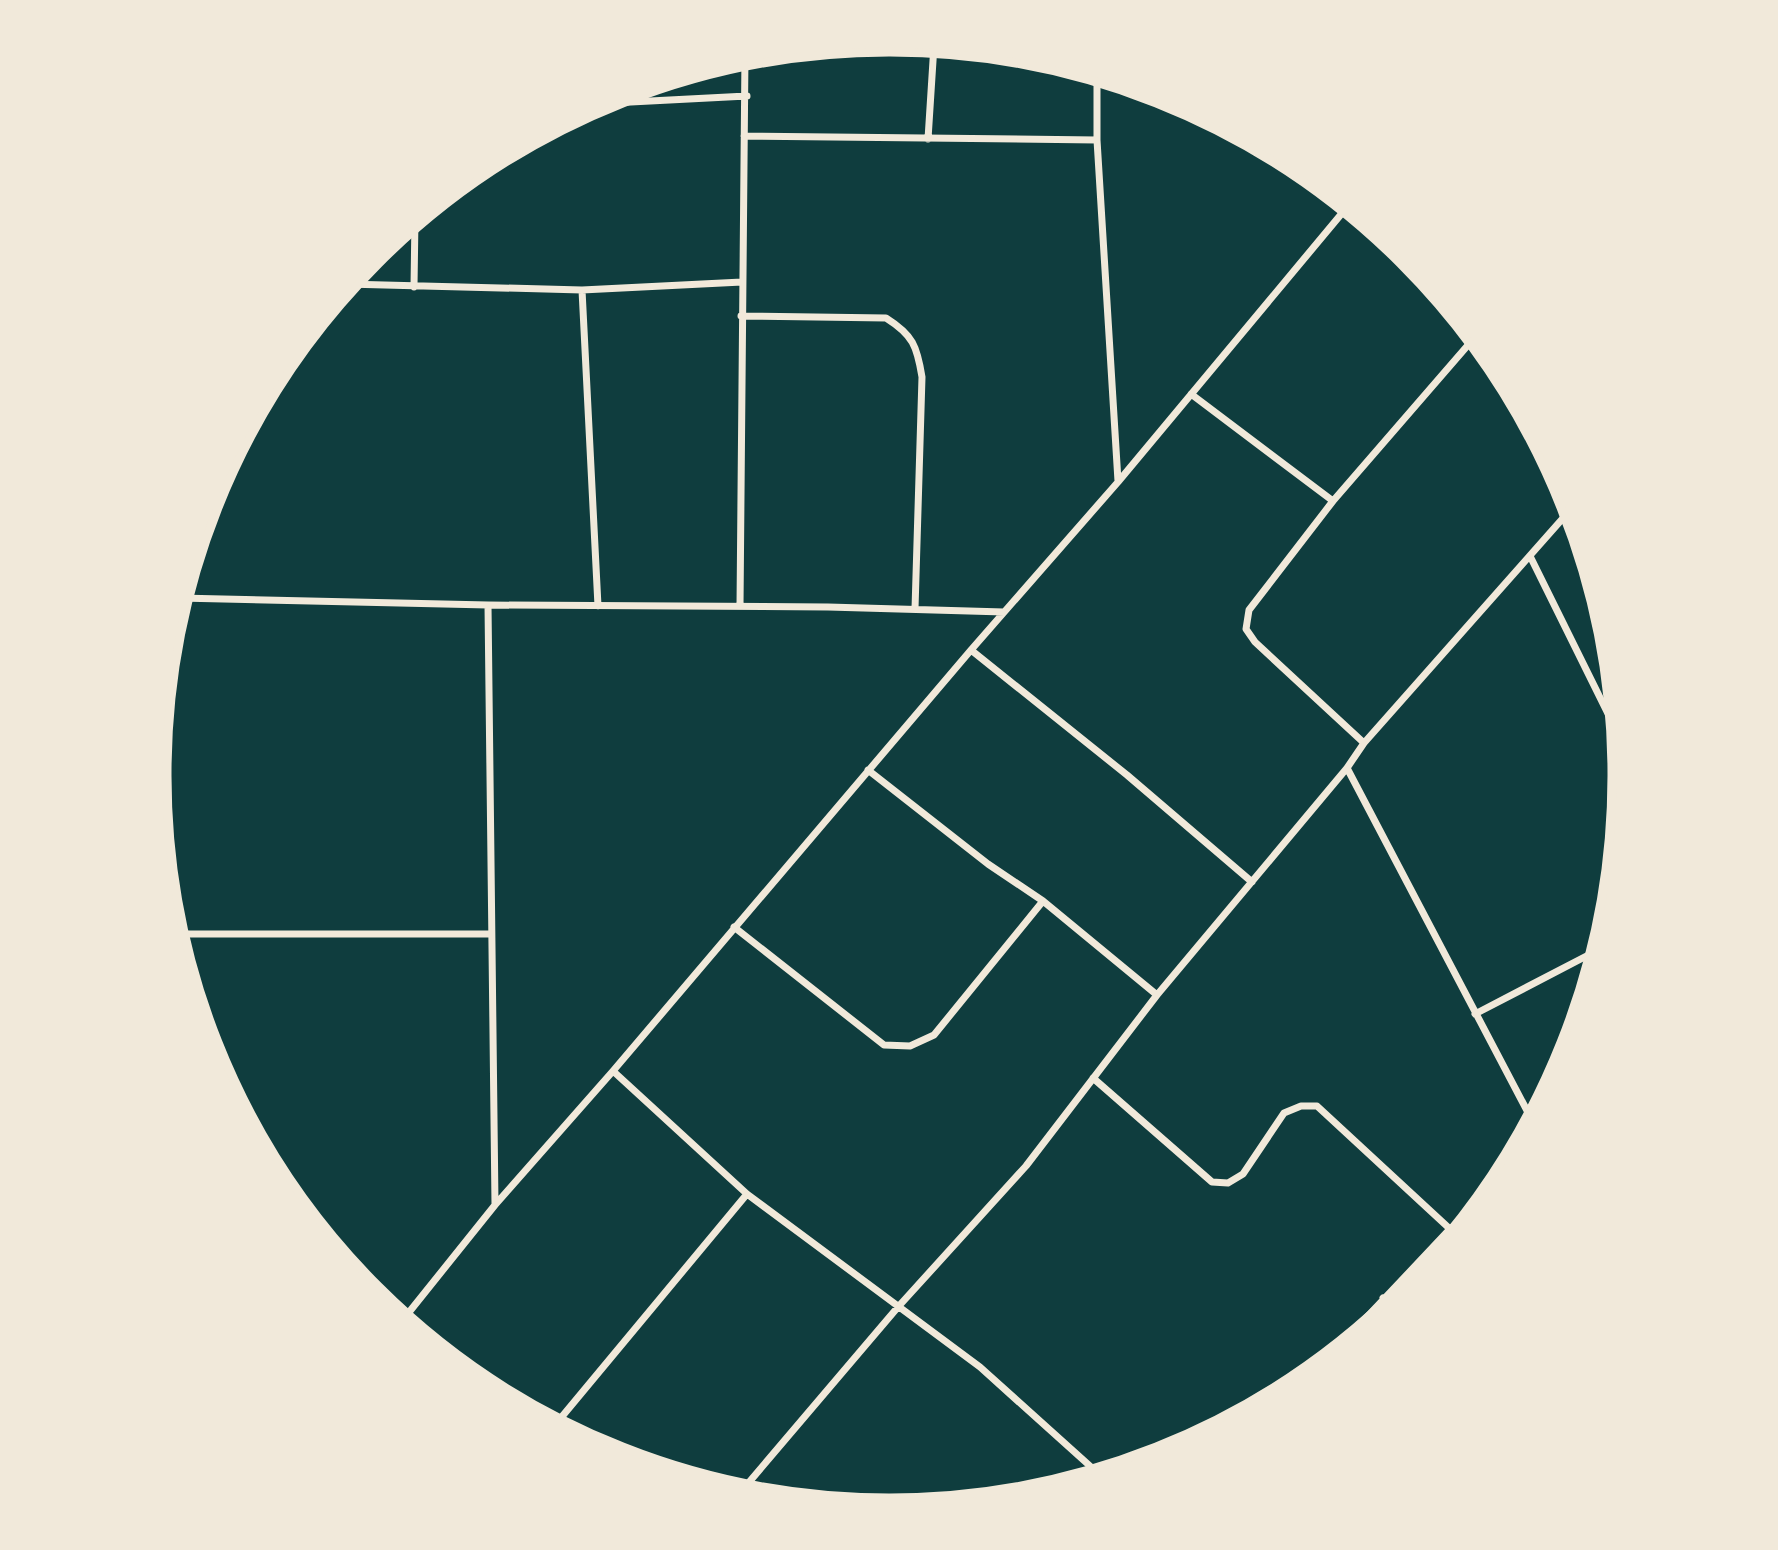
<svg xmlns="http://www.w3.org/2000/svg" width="1778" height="1550" viewBox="0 0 1778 1550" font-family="Poppins,sans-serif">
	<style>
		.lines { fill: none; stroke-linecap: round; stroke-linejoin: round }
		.minor { stroke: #f1e9da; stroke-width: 7 }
		.rim { fill: none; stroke: #f1e9da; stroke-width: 9 }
	</style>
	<rect width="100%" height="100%" fill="#0f3d3e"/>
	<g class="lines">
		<path class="minor" d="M1097 74V140L1118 481
			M592 104 747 96
			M744 136 1097 140
			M928 139 934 45
			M346 284 582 290 742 282
			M414 287 415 218
			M582 290 598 606
			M741 316 886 318C913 335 917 346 922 377L915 609
			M1191 394 1333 501
			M1530 556 1620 738
			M179 598 488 605 828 607 1004 612
			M488 605 495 1204
			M740 606 745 54
			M971 650 1127 775 1252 882
			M1364 743 1255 642 1246 629 1249 610 1333 501 1475 337
			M1347 768 1533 1122
			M868 770 988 864 1043 901 1157 995
			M160 837 161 707
			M734 927 884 1045 910 1046 934 1035 1043 901
			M173 934H491
			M1475 1014 1600 949
			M613 1071 747 1194 980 1367 1100 1475
			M1093 1078 1212 1182 1228 1183 1243 1174 1284 1113 1301 1106H1317L1450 1229
			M1383 1298 1393 1308
			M402 1321 495 1205 613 1071 971 650 1118 482 1348 206
			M1317 1370 1450 1229 1478 1210
			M555 1425 747 1194
			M739 1494 898 1307 1026 1166 1157 995 1347 768 1364 743 1572 508"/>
	</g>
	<path d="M0 0H1778V1550H0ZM889 52H890A722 722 0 0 1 1612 774V776A722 722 0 0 1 890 1498H889A722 722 0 0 1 167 776V774A722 722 0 0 1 889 52Z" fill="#f1e9da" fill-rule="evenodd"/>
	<path class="rim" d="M889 52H890A722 722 0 0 1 1612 774V776A722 722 0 0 1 890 1498H889A722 722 0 0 1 167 776V774A722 722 0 0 1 889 52Z"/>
</svg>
